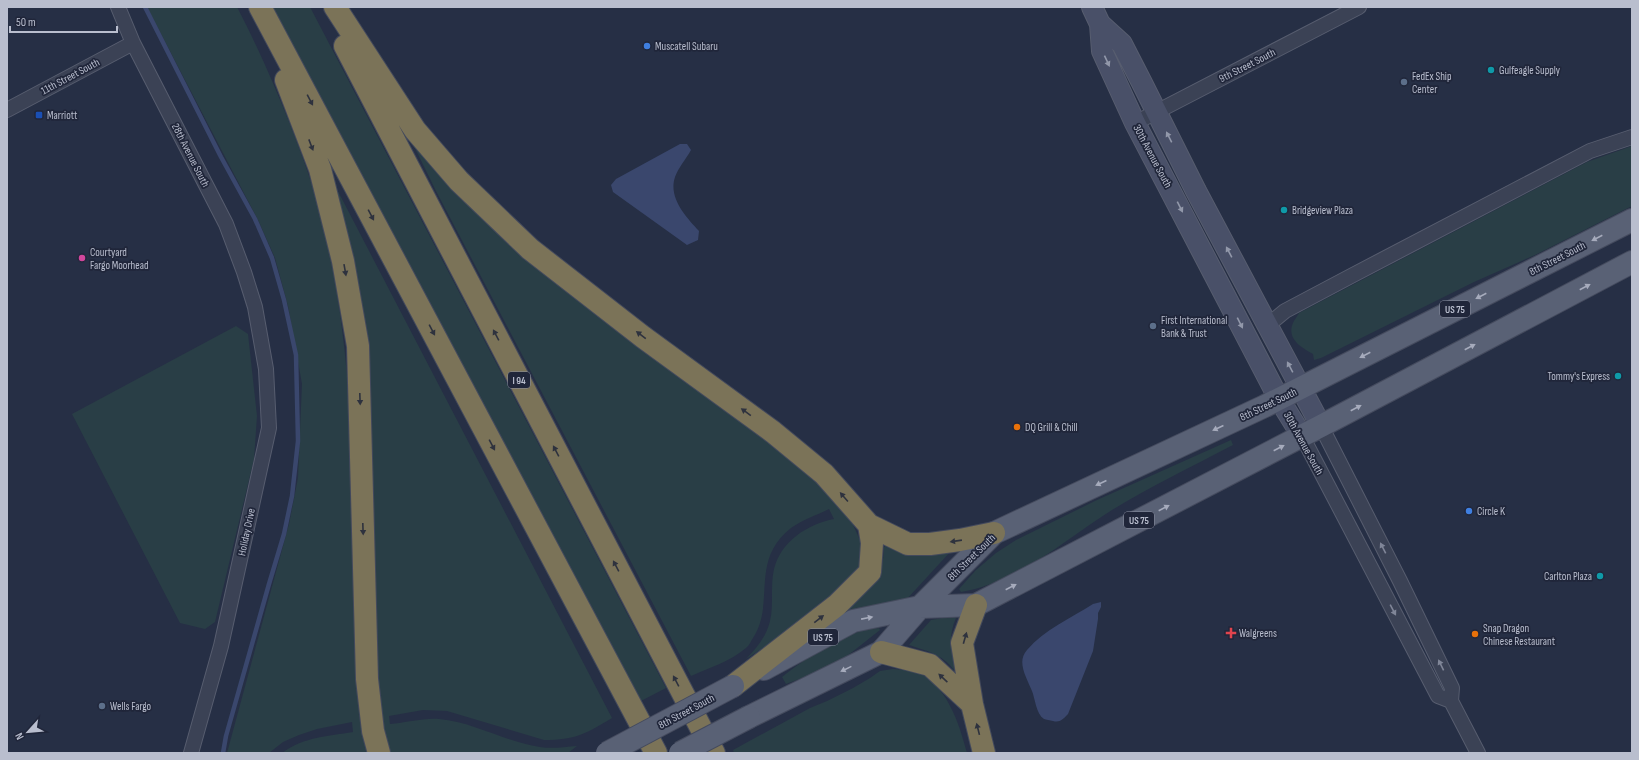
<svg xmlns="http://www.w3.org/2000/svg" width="1639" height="760" viewBox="0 0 1639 760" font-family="'Sofia Sans Condensed',sans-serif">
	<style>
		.green { fill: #293e46 }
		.water { fill: #3a476d }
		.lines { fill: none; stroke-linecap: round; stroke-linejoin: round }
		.stream { stroke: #3a476d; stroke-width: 4.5 }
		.street-casing { stroke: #575d6f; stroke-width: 16 }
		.secondary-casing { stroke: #575d6f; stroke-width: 22 }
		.primary-casing { stroke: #454b5e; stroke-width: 24 }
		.highway-casing { stroke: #43495c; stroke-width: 24 }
		.street { stroke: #3b4255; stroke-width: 14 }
		.secondary { stroke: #495068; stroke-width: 20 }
		.primary { stroke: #596175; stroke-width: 22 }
		.highway { stroke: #7b7358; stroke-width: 22 }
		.primary-bridge-casing { stroke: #454b5e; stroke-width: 24; stroke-linecap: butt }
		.primary-bridge { stroke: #596175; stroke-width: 22 }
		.oneway { fill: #9298aa }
		.oneway2 { fill: #2e323e }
		.oneway3 { fill: #a6abbc }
		.oneway4 { fill: #808698 }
		.shop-dot { fill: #3f7fe0; stroke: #20263a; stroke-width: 1.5 }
		.culture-dot { fill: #0f9aa8; stroke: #20263a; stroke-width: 1.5 }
		.service-dot { fill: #5c6f8a; stroke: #20263a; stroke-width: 1.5 }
		.transit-dot { fill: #1a4fb4; stroke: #20263a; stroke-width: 1.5 }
		.hotel-dot { fill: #d1479c; stroke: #20263a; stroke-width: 1.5 }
		.food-dot { fill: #e8710a; stroke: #20263a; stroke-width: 1.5 }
		.health-dot { fill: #e0444e; stroke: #20263a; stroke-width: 1.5 }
		.labels { text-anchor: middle; stroke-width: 3.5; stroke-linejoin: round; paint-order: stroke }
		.shield { fill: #20263a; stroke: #8b90a2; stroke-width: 1 }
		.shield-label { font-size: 10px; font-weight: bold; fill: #b9bece }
		.poi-label { font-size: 11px; fill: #b9bece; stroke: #20263a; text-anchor: start }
		.street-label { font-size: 11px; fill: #b9bece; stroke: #20263a }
	</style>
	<rect width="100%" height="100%" fill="#262f45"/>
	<path class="green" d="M147 7H237C257 45 274 84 290 124 303 157 315 191 324 225 358 373 354 527 357 677L359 713 367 753H282C303 737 329 736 353 732L352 722 317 729 299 735 283 742 269 753H227L289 524 298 478 302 384 288 306 275 258 258 220Z
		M273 7H310L666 688 637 703Z
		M409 136 754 430 821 483 848 514 860 540 861 553 860 564 857 574 844 588 763 648 746 659C757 648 766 637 770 621 774 604 770 586 774 569 781 541 808 524 834 519L829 509C817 515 802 520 791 528 749 561 776 603 753 638 751 641 749 646 746 648 731 661 709 668 691 676L436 191Z
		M1632 146V206L1535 255 1474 282 1321 358 1314 360 1313 354C1302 348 1286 339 1293 323 1294 320 1297 317 1299 313L1587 162Z
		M329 174 612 718C585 734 576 740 544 740L447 711 423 710 389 716 390 724C406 723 422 718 439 719 474 722 505 742 540 747 552 749 564 747 577 746L568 753H389L378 699 372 581Z
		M236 326 248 334 257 416 254 459 215 622 205 629 180 623 72 414Z
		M1231 440 1233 445C1193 466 1151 486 1112 510 1064 540 1020 582 961 592L959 589 976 570 996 553 1016 540 1097 500Z
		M886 545 951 551 906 600 868 606 839 615C865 592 883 585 884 547Z
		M953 616 956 618C948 636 951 650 955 669L954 670C942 654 927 651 909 645L931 620Z
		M879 628 880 630 842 660 813 674 786 684 782 677C809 656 843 631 879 628Z
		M893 669C900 670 909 669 915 671 947 684 959 723 967 753H734L733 750 810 708 827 701 853 688 870 678 880 671Z"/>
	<path class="water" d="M680 144H687L691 150C686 159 678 168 675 177 668 198 686 217 699 231L698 240 687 245 613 192 611 185 616 179Z
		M1101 602V607L1098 613V619L1093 651 1068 714C1063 719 1060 723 1053 721 1050 720 1046 720 1044 719 1036 714 1035 698 1032 691 1027 678 1016 662 1027 650 1044 630 1071 618 1093 604Z"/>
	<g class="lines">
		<path class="stream" d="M145 7 221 157 255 219 272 258 284 300 296 355 298 441 292 496 284 534 269 584 226 736 223 753"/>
		<defs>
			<path id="street" d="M118 7 133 43 226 224 244 272 255 307 266 369 269 428 221 646 191 753
				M7 110 133 43
				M1135 123 1359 7
				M1268 325 1285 311 1353 275 1590 151 1632 137
				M1321 426 1400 581 1452 688 1451 701 1478 753
				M1302 436 1438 696 1451 701"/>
			<path id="secondary" d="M1092 7 1100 24 1102 51 1135 123 1279 399 1302 436
				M1100 24 1122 44 1142 83 1196 191 1321 426"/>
			<path id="primary" d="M764 669 853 621 920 607 976 605 1321 426 1632 262
				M749 717 881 652 920 607 994 533 1265 406 1632 220"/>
			<path id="highway" d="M260 7 656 753
				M335 7 415 130 459 181 530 249 643 337 773 432 824 474 869 525 908 544H930L960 540 994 533
				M345 46 714 753
				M286 80 320 169 343 261 358 346 367 679 373 731 379 753
				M976 605 962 643 972 704 984 753
				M881 652 930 665 972 704
				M733 686 837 605 870 572 872 543 869 525"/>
		</defs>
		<use href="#street" class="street-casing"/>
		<use href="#secondary" class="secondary-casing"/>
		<use href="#primary" class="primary-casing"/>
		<use href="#highway" class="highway-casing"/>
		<use href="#street" class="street"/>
		<use href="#secondary" class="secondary"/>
		<use href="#primary" class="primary"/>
		<use href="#highway" class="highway"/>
		<defs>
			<path id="primary-bridge" d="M607 753 733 686
				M680 753 749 717"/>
		</defs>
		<use href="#primary-bridge" class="primary-bridge-casing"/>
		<use href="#primary-bridge" class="primary-bridge"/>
	</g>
	<defs><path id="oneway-solid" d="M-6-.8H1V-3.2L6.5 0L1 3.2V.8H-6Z"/></defs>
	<g class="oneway">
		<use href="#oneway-solid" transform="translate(1107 61) rotate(65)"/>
		<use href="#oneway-solid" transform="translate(1169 137) rotate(-117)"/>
		<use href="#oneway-solid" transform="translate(1180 207) rotate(63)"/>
		<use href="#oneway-solid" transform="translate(1229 252) rotate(-118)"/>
		<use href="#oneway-solid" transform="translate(1240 323) rotate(63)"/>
		<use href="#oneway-solid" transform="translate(1290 367) rotate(-118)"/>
	</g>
	<g class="oneway2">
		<use href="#oneway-solid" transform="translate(310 100) rotate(62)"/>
		<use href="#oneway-solid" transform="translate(311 145) rotate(69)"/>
		<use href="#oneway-solid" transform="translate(371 215) rotate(62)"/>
		<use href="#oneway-solid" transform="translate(345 270) rotate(80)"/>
		<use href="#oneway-solid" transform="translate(432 330) rotate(62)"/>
		<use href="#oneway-solid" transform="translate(496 335) rotate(-118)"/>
		<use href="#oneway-solid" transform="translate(641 335) rotate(-143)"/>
		<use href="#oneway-solid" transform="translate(360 399) rotate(88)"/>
		<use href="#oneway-solid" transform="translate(746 412) rotate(-144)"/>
		<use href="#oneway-solid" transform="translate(492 445) rotate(62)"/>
		<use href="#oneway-solid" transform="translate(556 451) rotate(-118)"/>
		<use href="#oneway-solid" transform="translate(844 497) rotate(-131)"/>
		<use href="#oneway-solid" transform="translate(363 529) rotate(88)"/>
		<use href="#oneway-solid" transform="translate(956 541) rotate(172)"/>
		<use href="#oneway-solid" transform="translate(616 566) rotate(-118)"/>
		<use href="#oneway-solid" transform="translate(819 619) rotate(-38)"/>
		<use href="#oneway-solid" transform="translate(965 638) rotate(-74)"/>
		<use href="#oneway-solid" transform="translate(943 678) rotate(-137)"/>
		<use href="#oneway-solid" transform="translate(676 681) rotate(-118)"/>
		<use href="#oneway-solid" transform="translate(978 729) rotate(-104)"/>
	</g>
	<g class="oneway3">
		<use href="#oneway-solid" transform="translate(1597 238) rotate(153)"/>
		<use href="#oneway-solid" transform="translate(1585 287) rotate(-28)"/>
		<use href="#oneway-solid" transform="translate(1481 296) rotate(153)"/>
		<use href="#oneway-solid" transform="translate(1470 347) rotate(-28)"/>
		<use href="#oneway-solid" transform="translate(1365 355) rotate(153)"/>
		<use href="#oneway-solid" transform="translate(1356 408) rotate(-28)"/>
		<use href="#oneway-solid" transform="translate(1218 428) rotate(155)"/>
		<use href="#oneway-solid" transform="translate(1279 448) rotate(-27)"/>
		<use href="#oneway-solid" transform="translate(1101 483) rotate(155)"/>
		<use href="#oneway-solid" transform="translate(1164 508) rotate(-27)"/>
		<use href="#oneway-solid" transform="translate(1011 587) rotate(-27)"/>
		<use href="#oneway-solid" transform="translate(867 618) rotate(-11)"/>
		<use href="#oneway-solid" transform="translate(846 669) rotate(154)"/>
	</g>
	<g class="oneway4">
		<use href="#oneway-solid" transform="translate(1383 548) rotate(-117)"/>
		<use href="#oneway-solid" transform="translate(1393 610) rotate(62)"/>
		<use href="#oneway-solid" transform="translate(1441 665) rotate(-116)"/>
	</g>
	<g class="shop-dot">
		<circle cx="647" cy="46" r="4"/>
		<circle cx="1469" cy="511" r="4"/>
	</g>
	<g class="culture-dot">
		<circle cx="1491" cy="70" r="4"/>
		<circle cx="1284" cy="210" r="4"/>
		<circle cx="1618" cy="376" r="4"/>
		<circle cx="1600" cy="576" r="4"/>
	</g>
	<g class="service-dot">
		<circle cx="1404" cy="82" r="4"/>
		<circle cx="1153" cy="326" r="4"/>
		<circle cx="102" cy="706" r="4"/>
	</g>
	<rect class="transit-dot" x="35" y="111" width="8" height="8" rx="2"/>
	<circle class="hotel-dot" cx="82" cy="258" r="4"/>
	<g class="food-dot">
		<circle cx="1017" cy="427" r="4"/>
		<circle cx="1475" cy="634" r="4"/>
	</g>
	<path class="health-dot" d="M1229 627h4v4h4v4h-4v4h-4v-4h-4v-4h4z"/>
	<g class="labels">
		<g class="shield">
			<rect x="1440" y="301" width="30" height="16" rx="3"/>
			<rect x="508" y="372" width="22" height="16" rx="3"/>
			<rect x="1124" y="512" width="30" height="16" rx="3"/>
			<rect x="808" y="629" width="30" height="16" rx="3"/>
		</g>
		<g class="shield-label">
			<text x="1455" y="313">US 75</text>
			<text x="519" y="384">I 94</text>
			<text x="1139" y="524">US 75</text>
			<text x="823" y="641">US 75</text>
		</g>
		<g class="poi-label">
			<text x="655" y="50">Muscatell Subaru</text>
			<text x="1499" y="74">Gulfeagle Supply</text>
			<text x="1412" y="80">FedEx Ship<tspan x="1412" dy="13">Center</tspan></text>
			<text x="47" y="119">Marriott</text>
			<text x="1292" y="214">Bridgeview Plaza</text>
			<text x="90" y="256">Courtyard<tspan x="90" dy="13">Fargo Moorhead</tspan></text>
			<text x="1161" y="324">First International<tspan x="1161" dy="13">Bank &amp; Trust</tspan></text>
			<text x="1610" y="380" text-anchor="end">Tommy's Express</text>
			<text x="1025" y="431">DQ Grill &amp; Chill</text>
			<text x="1477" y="515">Circle K</text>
			<text x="1592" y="580" text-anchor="end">Carlton Plaza</text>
			<text x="1483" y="632">Snap Dragon<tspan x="1483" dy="13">Chinese Restaurant</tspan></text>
			<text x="1239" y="637">Walgreens</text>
			<text x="110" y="710">Wells Fargo</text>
		</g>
		<g class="street-label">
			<text transform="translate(1247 65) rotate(-27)" y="4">9th Street South</text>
			<text transform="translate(70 76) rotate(-28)" y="4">11th Street South</text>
			<text transform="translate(191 155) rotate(63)" y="4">28th Avenue South</text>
			<text transform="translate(1153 156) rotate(62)" y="4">30th Avenue South</text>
			<text transform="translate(1557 258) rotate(-27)" y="4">8th Street South</text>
			<text transform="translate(1268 404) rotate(-26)" y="4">8th Street South</text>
			<text transform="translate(1304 443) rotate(61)" y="4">30th Avenue South</text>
			<text transform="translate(246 532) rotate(-78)" y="4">Holiday Drive</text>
			<text transform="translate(971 557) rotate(-44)" y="4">8th Street South</text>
			<text transform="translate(686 711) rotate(-28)" y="4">8th Street South</text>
		</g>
	</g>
	<rect width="1639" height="760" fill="none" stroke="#b9bece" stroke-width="16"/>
	<g transform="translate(28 732) rotate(243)" stroke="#20263a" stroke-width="3" paint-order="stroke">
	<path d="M0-3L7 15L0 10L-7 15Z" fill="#b9bece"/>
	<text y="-6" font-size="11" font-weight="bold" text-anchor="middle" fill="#b9bece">N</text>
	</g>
	<path d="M10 26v6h107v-6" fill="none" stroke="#b9bece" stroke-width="2"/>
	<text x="16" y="26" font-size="12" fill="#b9bece" stroke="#20263a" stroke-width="3" paint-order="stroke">50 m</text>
</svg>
